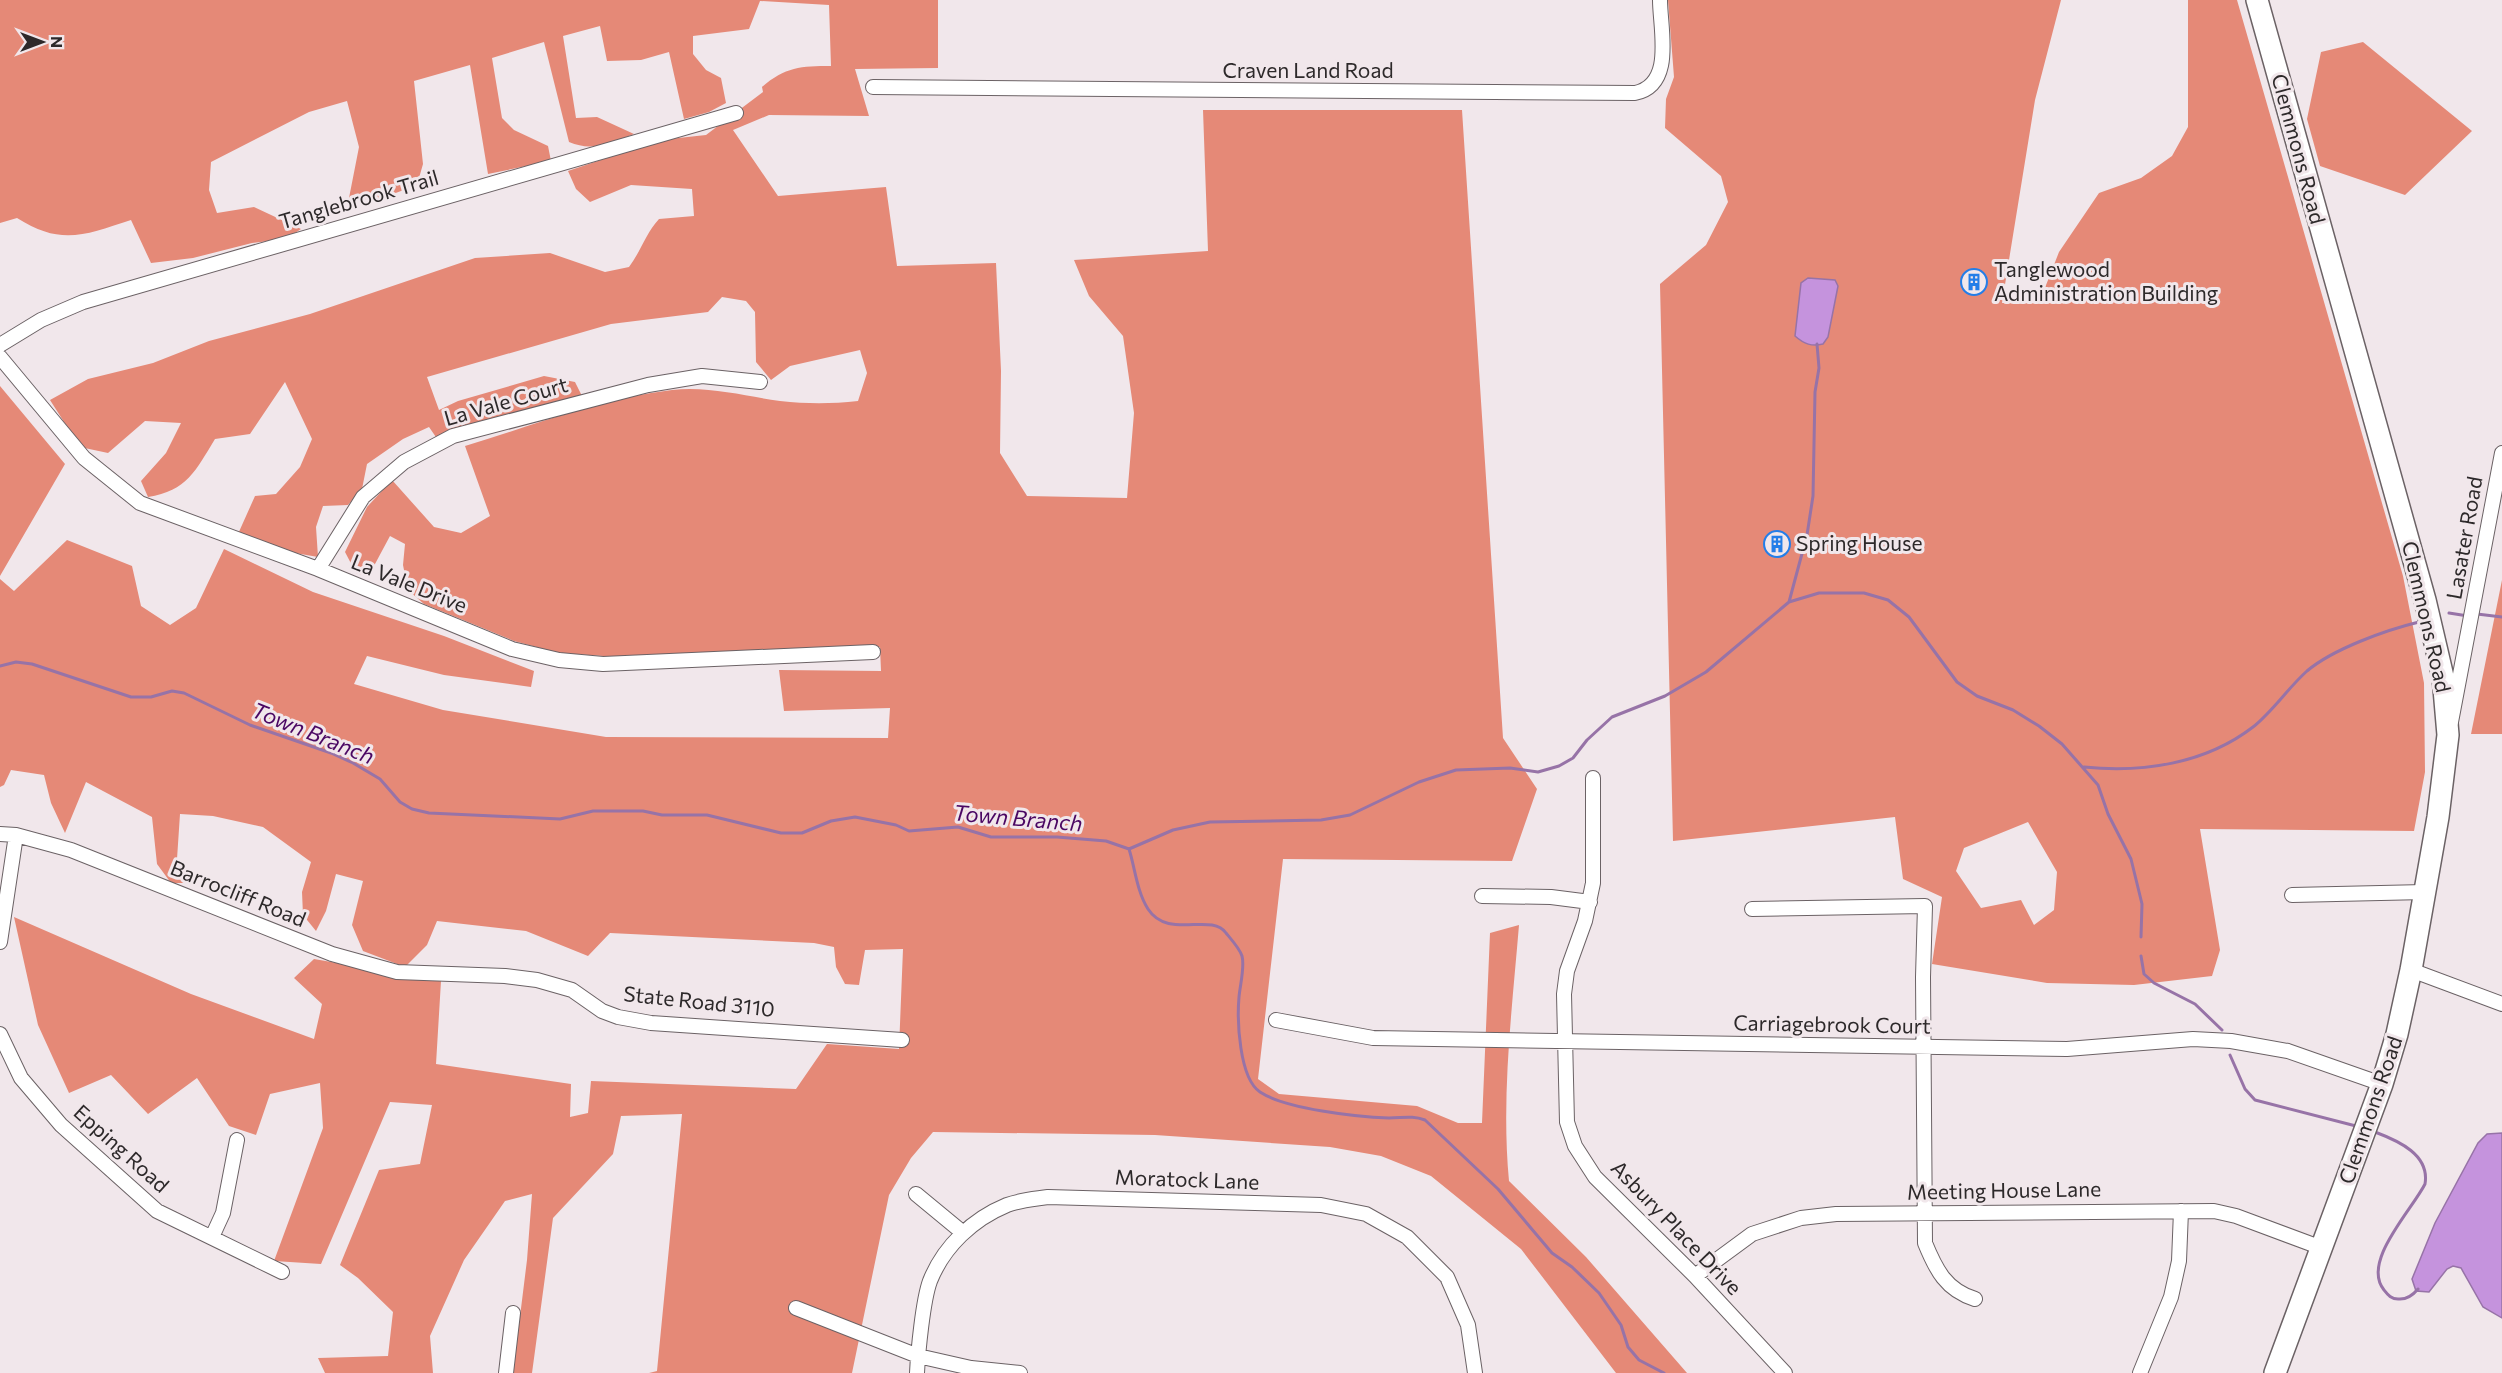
<svg xmlns="http://www.w3.org/2000/svg" width="2502" height="1373" viewBox="0 0 2502 1373" font-family="Commissioner,sans-serif">
	<style>
		.forest { fill: #e58977; fill-rule: evenodd }
		.water { fill: #c593dd; stroke: #9773a7; stroke-width: 1.5 }
		.lines { fill: none; stroke-linecap: round; stroke-linejoin: round }
		.stream { stroke: #9773a7; stroke-width: 3 }
		.minor-casing { stroke: #6b6265; stroke-width: 16 }
		.primary-casing { stroke: #6b6265; stroke-width: 24 }
		.minor { stroke: #fff; stroke-width: 14 }
		.primary { stroke: #fff; stroke-width: 21 }
		.labels { text-anchor: middle; stroke-width: 6; stroke-linejoin: round; paint-order: stroke }
		.street-label { font-size: 21px; fill: #2d292a; stroke: #f1e7eb }
		.poi-label { font-size: 21px; fill: #2d292a; stroke: #f1e7eb; text-anchor: start }
		.water-label { font-size: 22px; font-style: italic; fill: #4b0763; stroke: #f1e7eb }
	</style>
	<rect width="100%" height="100%" fill="#f1e7eb"/>
	<path class="forest" d="M0 0H938V68L855 69 869 116 769 115 733 130 778 196 886 187 897 266 996 263 1001 371 1000 453 1027 496 1127 498 1134 413 1123 336 1089 296 1074 260 1208 251 1203 110H1462L1503 738 1537 789 1512 861 1283 859 1258 1079 1279 1094 1417 1106 1458 1123H1482L1490 933 1519 925C1512 1010 1501 1097 1509 1181L1586 1257 1687 1373H1616L1521 1249 1431 1176 1381 1156 1330 1147 1155 1135 933 1132 911 1158 889 1195 852 1373H649L657 1371 682 1114 621 1116 613 1154 553 1218 532 1373H513L527 1260 532 1194 505 1201 464 1260 430 1336 433 1373H325L318 1358 388 1356 393 1312 358 1278 340 1265 379 1170 420 1164 432 1105 390 1102 321 1264 274 1261 323 1128 320 1083 270 1094 256 1135 229 1126 197 1078 148 1114 111 1075 69 1093 38 1025 14 917 191 994 314 1039 322 1004 294 978 314 959 441 981 436 1064 571 1084 570 1117 588 1113 591 1081 796 1089 827 1044 899 1049 903 949 865 950 859 985 845 984 836 967 834 947 814 943 610 933 588 956 526 931 437 921 427 945 405 967 363 951 352 925 363 881 336 874 326 911 316 931 303 915 302 892 311 862 263 827 213 816 180 814 177 859 194 875 191 883H171L157 864 152 817 86 782 65 833 51 803 44 775 11 770 4 785 0 787V579L14 591 67 540 132 566 141 606 170 625 196 608 224 549 313 592 444 636 534 671 531 687 444 675 367 656 354 684 443 710 606 737 888 738 890 708 784 711 779 670 881 671 880 647 633 658 559 653 514 641 424 604 408 590 403 565 405 544 390 536 368 577 356 573 345 552 367 507 392 480 434 527 461 533 490 516 465 446C532 426 601 398 672 390 709 386 744 396 780 401 807 404 831 404 858 401L867 373 860 350 790 366 771 380 756 362 755 312 746 301 722 297 708 312 611 324 427 377 439 410 458 401 544 376 575 382 582 396 438 440 429 427 403 439 367 464 362 489 348 505 323 506 316 527 318 557 278 550 238 534 255 496 276 494 300 467 312 439 285 382 250 434 215 439C196 470 187 491 148 497L141 481 166 453 181 423 145 421 108 453 80 447 50 400 88 379 153 363 209 341 310 314 475 258 550 253 605 272 629 267C641 251 646 233 659 219L694 216 692 189 631 185 590 202 576 189 568 171 660 140 706 135 763 92 762 87C785 67 801 66 831 66L829 5 760 1 749 29 693 36V54L706 70 721 78 726 103 709 112 684 119 669 52 641 60 607 61 600 26 563 36 576 118 597 117 634 134C611 143 592 152 569 142L544 42 492 58 502 118 514 130 548 146 551 161 488 174 470 65 414 81 423 164 417 185 377 200 349 198 359 147 347 101 309 112 211 162 209 190 217 213 254 207 301 229 286 239 252 243 193 258 151 263 131 220C85 235 61 246 17 218L0 223Z
		M1668 0H2061L2035 100 2002 303H2039L2059 252 2099 193 2141 178 2172 156 2188 127V0H2237L2403 576 2424 683 2425 772 2414 831 2200 829 2220 950 2212 976 2134 985 2047 983 1932 964 1942 897 1903 879 1895 817 1673 841 1660 284 1706 245 1728 202 1721 176 1665 128 1666 99 1674 77ZM2028 822 2057 872 2054 910 2034 925 2021 900 1981 908 1956 871 1964 848Z
		M2363 42 2472 131 2405 195 2320 166 2307 119 2321 52Z
		M0 386 65 464 0 576Z
		M2502 580V734H2471Z"/>
	<path class="water" d="M1808 278 1835 280 1838 286 1828 337 1823 344C1812 347 1804 344 1795 336L1801 283Z
		M2502 1133V1318L2483 1307 2461 1268 2453 1266 2447 1269 2429 1292 2416 1291 2412 1279 2435 1223 2478 1143 2487 1134Z"/>
	<g class="lines">
		<path class="stream" d="M1789 602 1807 535 1813 496 1815 392 1819 368 1817 344
			M2449 613 2468 616
			M2477 614 2502 617
			M0 666 16 662 32 664 131 697H151L172 691 184 693 250 725 331 753 353 763 380 779 400 802 412 809 429 813 560 819 593 811H643L662 815H707L781 833H802L831 821 855 817 896 825 909 831 958 827 991 837H1057L1106 841 1129 849 1173 830 1210 822 1321 820 1350 815 1419 782 1456 770 1510 768 1538 772 1559 766 1573 758 1587 740 1612 717 1665 696 1706 672 1789 602 1819 593H1864L1888 600 1909 617 1957 682 1977 696 2013 710 2039 726 2062 744 2098 785 2108 814 2131 859 2142 904 2141 937
			M2084 767C2142 773 2205 764 2253 727 2273 711 2288 688 2307 671 2333 649 2386 630 2419 622
			M1129 849C1135 868 1137 892 1148 909 1168 940 1211 912 1226 933 1231 939 1240 949 1242 956 1245 967 1240 985 1239 997 1237 1020 1239 1078 1260 1092 1286 1109 1357 1117 1389 1118 1403 1118 1412 1115 1425 1120L1498 1189 1552 1253 1572 1267 1599 1293 1621 1325 1628 1347 1639 1360 1664 1373
			M2141 956 2144 974 2154 983 2195 1004 2222 1030
			M2230 1055 2245 1089 2255 1100 2356 1126
			M2375 1132C2399 1141 2430 1155 2425 1184 2412 1210 2361 1262 2384 1290 2388 1295 2391 1299 2398 1299 2407 1300 2413 1295 2418 1289"/>
		<defs>
			<path id="minor" d="M873 87 1635 93C1675 85 1660 29 1660 0
				M0 345 41 320 83 302 736 113
				M0 357 84 458 140 503 318 569 512 649 559 660 603 664 873 652
				M318 569 363 497 404 462 453 436 648 385 702 376 760 382
				M2451 722 2502 453
				M1593 778V883L1585 921 1567 971 1564 994 1567 1122 1575 1146 1595 1177 1695 1276 1785 1373
				M0 834 16 835 71 850 332 954 397 972 505 976 537 980 572 990 602 1011 618 1017 651 1023 902 1040
				M2292 895 2425 892
				M1482 896 1551 897 1590 902
				M1752 909 1925 906 1923 977 1925 1243C1936 1270 1946 1290 1975 1299
				M0 942 16 835
				M2411 970 2502 1004
				M1276 1020 1373 1038 2067 1049 2193 1039 2231 1041 2288 1051 2382 1084
				M0 1034 21 1078 61 1125 157 1211 282 1272
				M916 1194 962 1232
				M212 1237 223 1213 237 1140
				M1695 1276 1752 1234 1801 1218 1836 1214 2214 1211 2236 1216 2322 1248
				M796 1308 918 1356 971 1368 1020 1373
				M506 1373 513 1313
				M917 1373C918 1352 923 1300 930 1281 944 1246 973 1219 1007 1205 1020 1200 1035 1199 1048 1197L1321 1205 1366 1214 1407 1237 1447 1277 1468 1325 1475 1373
				M2140 1373 2171 1297 2179 1261 2181 1211"/>
			<path id="primary" d="M2257 0 2425 600 2443 677 2448 735 2438 817 2411 970 2397 1034 2382 1084 2275 1373"/>
		</defs>
		<use href="#minor" class="minor-casing"/>
		<use href="#primary" class="primary-casing"/>
		<use href="#minor" class="minor"/>
		<use href="#primary" class="primary"/>
	</g>
	<defs>
		<symbol id="building-ring" viewBox="-11 -11 22 22"><circle r="9.5" fill="#f1e7eb" stroke="#247ee8" stroke-width="1.5"/><path d="M-4-6H4V6H1V3H-1V6H-4ZM-2.5-4.3h1.7v1.8h-1.7ZM.8-4.3h1.7v1.8H.8ZM-2.5-1h1.7V.8h-1.7ZM.8-1h1.7V.8H.8Z" fill="#247ee8"/></symbol>
	</defs>
	<g fill-rule="evenodd">
		<use href="#building-ring" x="1959" y="267" width="30" height="30"/>
		<use href="#building-ring" x="1762" y="529" width="30" height="30"/>
	</g>
	<g class="labels">
		<g class="street-label">
			<text x="1308" y="78">Craven Land Road</text>
			<text transform="translate(2298 149) rotate(75)" y="7">Clemmons Road</text>
			<text transform="translate(359 200) rotate(-16)" y="7">Tanglebrook Trail</text>
			<text transform="translate(506 402) rotate(-16)" y="7">La Vale Court</text>
			<text transform="translate(2465 538) rotate(-80)" y="7">Lasater Road</text>
			<text transform="translate(409 584) rotate(22)" y="7">La Vale Drive</text>
			<text transform="translate(2426 617) rotate(77)" y="7">Clemmons Road</text>
			<text transform="translate(238 894) rotate(22)" y="7">Barrocliff Road</text>
			<text transform="translate(699 1002) rotate(6)" y="7">State Road 3110</text>
			<text transform="translate(1832 1025) rotate(1)" y="7">Carriagebrook Court</text>
			<text transform="translate(2371 1110) rotate(-71)" y="7">Clemmons Road</text>
			<text transform="translate(121 1149) rotate(42)" y="7">Epping Road</text>
			<text transform="translate(1187 1180) rotate(2)" y="7">Moratock Lane</text>
			<text transform="translate(2004 1191) rotate(-1)" y="7">Meeting House Lane</text>
			<text transform="translate(1676 1228) rotate(46)" y="7">Asbury Place Drive</text>
		</g>
		<g class="poi-label">
			<text x="1994" y="277">Tanglewood<tspan x="1994" dy="24">Administration Building</tspan></text>
			<text x="1796" y="551">Spring House</text>
		</g>
		<g class="water-label">
			<text transform="translate(313 733) rotate(22)" y="8">Town Branch</text>
			<text transform="translate(1018 818) rotate(5)" y="8">Town Branch</text>
		</g>
	</g>
	<g transform="translate(42 42) rotate(90)" stroke="#f1e7eb" stroke-width="4.5" paint-order="stroke">
	<path d="M0-4.5L10 22L0 15L-10 22Z" fill="#2d292a"/>
	<text y="-9" font-size="16" font-weight="bold" text-anchor="middle" fill="#2d292a">N</text>
	</g>
</svg>
